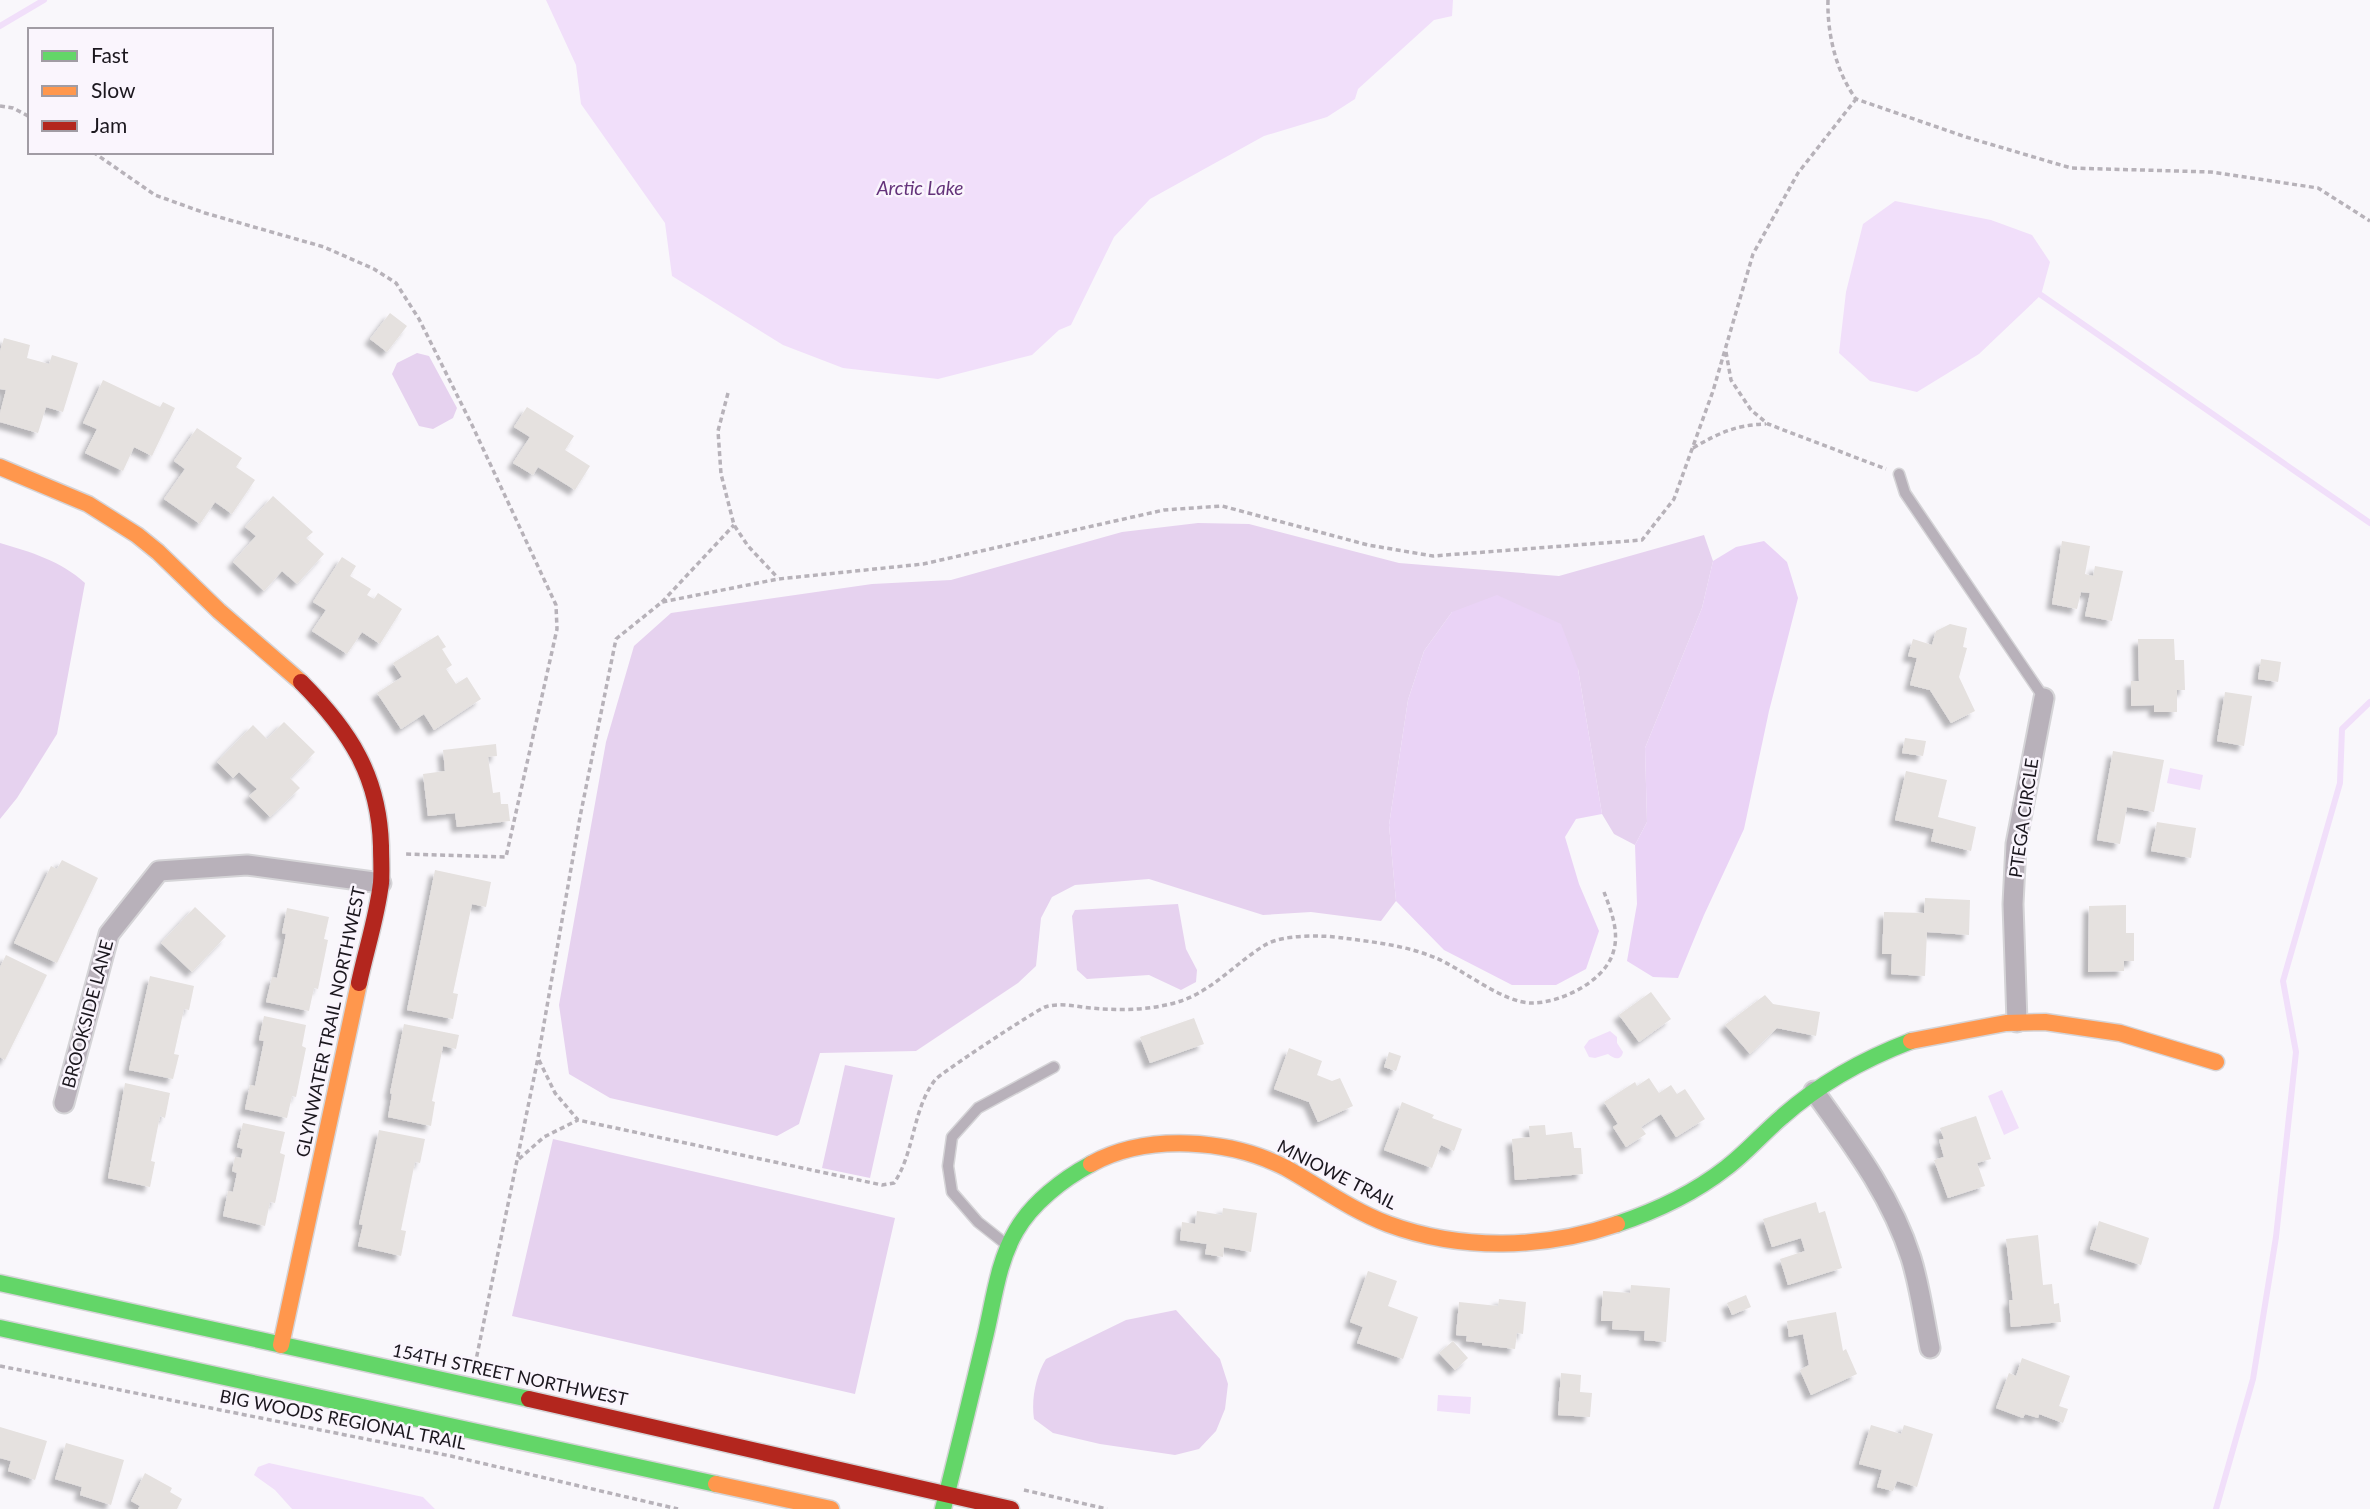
<svg xmlns="http://www.w3.org/2000/svg" width="2370" height="1509" viewBox="0 0 2370 1509" font-family="Lato,sans-serif">
	<style>
		.green { fill: #e6d2ef }
		.forest { fill: #ead3f6 }
		.water { fill: #f1dffa }
		.lines { fill: none; stroke-linecap: round; stroke-linejoin: round }
		.stream { stroke: #f1dffa; stroke-width: 6 }
		.building { fill: #e5e1df; filter: url(#shadow) }
		.lane-casing { stroke: #d5d4d7; stroke-width: 13 }
		.street-casing { stroke: #d5d4d7; stroke-width: 23 }
		.fast-casing { stroke: #d5d4d7; stroke-width: 19 }
		.slow-casing { stroke: #d5d4d7; stroke-width: 19 }
		.jam-casing { stroke: #d5d4d7; stroke-width: 19 }
		.path { stroke: #b7b2b9; stroke-width: 3.5; stroke-dasharray: 5 3.5; stroke-linecap: butt }
		.lane { stroke: #b8b1ba; stroke-width: 10 }
		.street { stroke: #b8b1ba; stroke-width: 19 }
		.fast { stroke: #63d668; stroke-width: 16 }
		.slow { stroke: #ff974d; stroke-width: 16 }
		.jam { stroke: #b3261e; stroke-width: 16 }
		.labels { text-anchor: middle; stroke-width: 5; stroke-linejoin: round; paint-order: stroke }
		.street-label { font-size: 18px; fill: #1b171e; stroke: #faf5fd }
		.water-label { font-size: 19px; font-style: italic; fill: #64337a; stroke: #faf5fd }
	</style>
	<defs>
		<filter id="shadow"><feDropShadow dx="-5.5" dy="5.5" stdDeviation="2" flood-color="#0004"/></filter>
	</defs>
	<rect width="100%" height="100%" fill="#f9f7fb"/>
	<path class="green" d="M417 353 429 356 457 408 453 418 433 429 419 426 392 374 397 363Z
		M1198 523 1249 524 1399 563 1559 576 1704 535 1713 561 1702 608 1645 748 1647 822 1635 845 1614 834 1602 814 1578 669 1452 612 1424 651 1408 700 1389 825 1396 901 1381 921 1311 912 1263 915 1149 879 1075 885 1052 897 1041 918 1036 966 1018 983 916 1051 820 1053 799 1124 777 1136 610 1098 569 1074 559 1005 606 742 634 646 671 613 872 584 951 580 1122 532Z
		M0 543C31 552 61 561 85 583L57 734 17 798 0 819Z
		M1178 904 1186 949 1197 970 1196 982 1181 990 1149 975 1087 979 1077 970 1072 916 1075 910Z
		M845 1065 893 1075 870 1178 822 1168Z
		M553 1139 895 1218 855 1394 512 1316Z
		M1176 1310 1220 1359 1228 1384 1225 1409 1216 1431 1199 1449 1175 1455 1100 1444 1053 1433 1034 1419C1031 1399 1036 1375 1046 1359L1126 1320Z"/>
	<path class="forest" d="M1764 541 1787 562 1798 598 1769 711 1744 829 1704 915 1678 978 1653 977 1627 961 1637 904 1635 845 1647 822 1645 748 1702 608 1713 561 1736 547Z
		M1497 595 1561 624 1578 669 1602 814 1576 819 1565 837 1579 884 1599 931 1586 969 1556 985H1512L1444 950 1396 901 1389 825 1408 700 1424 651 1452 612Z"/>
	<path class="water" d="M546 0H1453L1452 16 1434 20 1358 89 1355 99 1327 117 1264 136 1150 199 1114 237 1071 325 1059 330 1032 355 938 379 843 368 783 345 672 276 665 223 581 104 576 65Z
		M1895 201 1991 220 2032 235 2050 262 2041 295 1979 354 1917 392 1870 381 1839 353 1846 292 1863 224Z
		M2170 768 2203 775 2200 790 2167 783Z
		M1610 1031 1617 1037V1043L1623 1052C1621 1061 1614 1059 1608 1054L1595 1058 1589 1057 1584 1047 1589 1040Z
		M2002 1090 2019 1128 2004 1135 1988 1096Z
		M1438 1395 1471 1397 1470 1414 1437 1411Z
		M269 1463 423 1497 435 1509H292L275 1490 254 1475 258 1467Z"/>
	<g class="lines">
		<path class="stream" d="M0 26 44 0
			M2041 295 2370 523
			M2216 1509 2253 1379 2276 1237 2296 1052 2283 981 2340 783 2342 729 2370 702"/>
	</g>
	<path class="building" d="M390 313 407 326 387 352 370 339Z
		M4 338 30 345 27 358 49 364 52 355 78 363 63 412 46 407 38 433 0 422V413L6 390 0 389V351Z
		M103 380 160 407 163 402 175 408 152 456 134 447 123 471 85 453 97 429 83 423Z
		M527 407 574 436 565 450 590 466 575 490 538 467 533 475 513 463 530 437 514 427Z
		M197 428 242 458 236 467 255 480 232 514 215 502 200 524 164 499 185 469 174 461Z
		M273 496 313 532 306 538 324 554 297 584 282 571 264 591 233 562 256 536 245 527Z
		M2062 541 2090 546 2085 574 2093 576 2095 566 2123 571 2112 621 2085 616 2090 593 2081 592 2077 609 2052 604Z
		M342 557 356 566 350 576 371 589 367 595 374 599 378 593 402 609 380 644 362 632 347 654 312 631 326 610 313 602Z
		M1950 624 1967 628 1963 647 1967 648 1959 677 1975 711 1951 723 1930 690 1910 685 1917 658 1908 656 1913 639 1932 645 1936 631Z
		M438 635 446 647 442 649 452 665 446 669 456 684 467 677 481 699 434 730 424 714 401 729 377 693 402 677 393 663Z
		M2138 639H2174L2175 660H2184L2185 690H2177V712H2154V705L2131 706V681H2139Z
		M2261 659 2281 662 2278 682 2258 679Z
		M2225 692 2252 696 2244 746 2217 741Z
		M284 722 315 752 290 778 300 788 270 817 249 796 257 789 239 772 233 778 217 762 253 725 267 739Z
		M1905 738 1926 741 1923 756 1902 753Z
		M496 744 497 756 488 757 493 793 500 792 501 804H508L510 821 457 827 455 813 428 816 423 774 445 771 443 750Z
		M2113 751 2164 760 2154 812 2127 807 2120 844 2097 840Z
		M1906 771 1947 780 1938 817 1976 827 1971 851 1931 841 1934 829 1895 820Z
		M2157 822 2196 828 2191 858 2151 851Z
		M62 860 98 878 57 963 14 943 51 866 57 869Z
		M435 870 491 882 486 907 472 904 453 993 458 994 453 1019 407 1010Z
		M1925 898 1970 900 1969 935 1927 932 1925 976 1891 974 1892 954H1882L1884 912 1924 913Z
		M2126 905V933H2134V961H2124V971L2088 972 2089 906Z
		M195 907 226 936 192 972 161 943Z
		M287 908 329 917 324 939 328 940 318 989 314 988 309 1011 266 1002 272 977 277 978 286 934 282 933Z
		M6 955 47 975 5 1060 0 1057V967Z
		M150 976 194 986 189 1010 184 1009 174 1054 179 1055 173 1079 129 1070Z
		M1651 992 1671 1019 1639 1042 1619 1015Z
		M1765 995 1773 1004 1820 1012 1816 1036 1777 1028 1750 1054 1725 1025Z
		M264 1016 306 1025 302 1046 306 1048 296 1097 292 1096 287 1118 245 1109 250 1085 255 1086 264 1041 259 1040Z
		M1194 1018 1204 1044 1150 1063 1140 1037Z
		M404 1024 459 1035 456 1049 443 1046 432 1101 435 1102 431 1126 388 1117 392 1094 390 1093Z
		M1289 1048 1322 1061 1317 1075 1332 1081 1340 1078 1353 1106 1318 1122 1309 1102 1274 1089Z
		M1389 1052 1401 1056 1396 1071 1384 1067Z
		M1649 1078 1659 1093 1671 1085 1677 1094 1685 1089 1705 1119 1676 1137 1661 1114 1641 1127 1646 1134 1626 1147 1613 1127 1618 1124 1604 1102 1635 1082 1637 1086Z
		M125 1083 170 1093 165 1118 160 1116 151 1161 155 1162 150 1187 108 1178Z
		M1402 1102 1434 1115 1432 1118 1462 1129 1454 1151 1441 1145 1432 1168 1384 1150Z
		M1976 1116 1991 1159 1977 1163 1985 1186 1948 1198 1934 1160 1944 1157 1939 1140 1944 1139 1940 1128Z
		M243 1123 285 1132 280 1153 285 1155 275 1203 270 1202 265 1226 223 1216 228 1191 233 1192 237 1173 232 1171 235 1157 241 1158 243 1149 237 1147Z
		M1545 1125 1546 1135 1572 1132 1574 1148H1581L1583 1174 1515 1180 1512 1139 1530 1137 1529 1126Z
		M379 1130 425 1139 420 1163 415 1162 401 1230 406 1231 401 1256 358 1246 363 1225 359 1224Z
		M1816 1202 1819 1213 1825 1211 1842 1268 1788 1285 1780 1259 1805 1251 1801 1238 1772 1247 1763 1219Z
		M1223 1208 1257 1213 1251 1252 1224 1247 1223 1257 1205 1254 1207 1244 1180 1240 1182 1222 1195 1224 1197 1211 1222 1215Z
		M2099 1221 2149 1238 2141 1265 2090 1249Z
		M2038 1235 2043 1285 2052 1284 2054 1304 2059 1303 2061 1322 2011 1327 2009 1300H2013L2006 1239Z
		M1368 1271 1397 1281 1388 1306 1418 1317 1403 1359 1357 1343 1363 1327 1350 1322Z
		M1631 1285 1670 1288 1666 1342 1644 1340 1645 1331 1612 1329 1613 1321H1601L1603 1291 1630 1293Z
		M1746 1295 1751 1307 1732 1315 1727 1303Z
		M1499 1299 1526 1302 1523 1334 1517 1333 1515 1349 1482 1345V1343L1466 1341 1467 1336 1456 1335 1459 1302 1498 1306Z
		M1836 1312 1843 1351 1846 1349 1857 1374 1811 1395 1800 1370 1809 1365 1803 1334 1789 1337 1787 1321Z
		M1453 1341 1468 1358 1455 1370 1439 1353Z
		M2022 1358 2070 1376 2059 1406 2068 1409 2063 1423 2039 1414 2038 1418 2025 1414 2023 1418 1996 1408 2009 1373 2016 1376Z
		M1561 1373 1581 1375 1580 1392 1592 1393 1590 1417 1558 1415Z
		M1871 1425 1901 1434 1904 1425 1933 1434 1917 1487 1897 1481 1893 1491 1877 1487 1882 1470 1859 1464Z
		M0 1427 47 1441 35 1480 8 1471 11 1461 0 1458Z
		M66 1443 124 1460 111 1505 80 1495 82 1487 55 1479Z
		M145 1473 172 1488 170 1492 182 1499 177 1509H138L140 1506 131 1501Z"/>
	<g class="lines">
		<defs>
			<path id="lane" d="M1899 474 1905 493 2044 698
				M1007 1245 978 1222 952 1192 948 1166 952 1137 978 1108 1054 1067"/>
			<path id="street" d="M2017 1022 2013 904 2016 844 2044 698
				M1814 1091C1852 1144 1891 1195 1911 1258 1920 1287 1924 1318 1930 1348
				M64 1103 109 934 159 871 247 865 381 883"/>
			<path id="fast" d="M1617 1224C1656 1211 1694 1193 1726 1168 1746 1153 1763 1133 1782 1117 1819 1084 1864 1059 1911 1041
				M0 1283 529 1399
				M0 1328 716 1484
				M943 1509C958 1450 972 1392 986 1333 994 1299 998 1262 1016 1231 1032 1203 1063 1179 1091 1164"/>
			<path id="slow" d="M0 467 88 504 137 535 158 552 219 611 301 682
				M1911 1041 2006 1023 2045 1022 2120 1033 2216 1062
				M1091 1164C1147 1133 1230 1139 1286 1168 1320 1187 1351 1210 1388 1224 1461 1251 1544 1249 1617 1224
				M281 1345 359 983
				M716 1484 831 1509"/>
			<path id="jam" d="M301 682C350 731 379 776 381 846 381 858 382 871 381 883 377 917 366 950 359 983
				M529 1399 1011 1509"/>
		</defs>
		<use href="#lane" class="lane-casing"/>
		<use href="#street" class="street-casing"/>
		<use href="#fast" class="fast-casing"/>
		<use href="#slow" class="slow-casing"/>
		<use href="#jam" class="jam-casing"/>
		<path class="path" d="M1828 0C1827 33 1836 72 1856 99L1966 137 2071 168 2211 172 2318 188 2370 221
			M0 106 13 108 30 117
			M93 152 155 195 205 213 324 247 374 269 396 283 419 319 472 425 556 605 557 629 506 857 404 854
			M1726 352 1731 380 1751 410 1768 424 1886 469
			M728 393 718 431 721 474 734 525 748 546 778 578
			M1693 448C1719 433 1735 425 1766 424
			M662 602 734 525
			M539 1060 555 1093 578 1120 882 1185 894 1183C915 1152 912 1110 935 1080 939 1074 1038 1009 1045 1007 1061 1002 1076 1007 1092 1008 1122 1011 1153 1010 1181 1001 1213 990 1237 962 1265 945 1283 934 1323 935 1343 938 1374 942 1408 946 1436 958 1464 970 1503 1003 1532 1003 1560 1003 1604 982 1613 953 1620 932 1611 911 1604 892
			M519 1159 544 1137 578 1120
			M475 1365 538 1058 580 817 616 639 662 602 778 579 923 564 1164 510 1222 506 1368 545 1433 556 1642 540 1674 499 1713 391 1753 254 1798 173 1856 99
			M0 1366 451 1456 678 1509
			M1024 1490 1107 1509"/>
		<use href="#lane" class="lane"/>
		<use href="#street" class="street"/>
		<use href="#fast" class="fast"/>
		<use href="#slow" class="slow"/>
		<use href="#jam" class="jam"/>
	</g>
	<g class="labels">
		<g class="street-label">
			<text transform="translate(2024 818) rotate(-82)" y="6">PTEGA CIRCLE</text>
			<text transform="translate(88 1014) rotate(-75)" y="6">BROOKSIDE LANE</text>
			<text transform="translate(331 1022) rotate(-78)" y="6">GLYNWATER TRAIL NORTHWEST</text>
			<text transform="translate(1337 1175) rotate(27)" y="6">MNIOWE TRAIL</text>
			<text transform="translate(510 1375) rotate(12)" y="6">154TH STREET NORTHWEST</text>
			<text transform="translate(343 1420) rotate(11)" y="6">BIG WOODS REGIONAL TRAIL</text>
		</g>
		<g class="water-label">
			<text x="920" y="195">Arctic Lake</text>
		</g>
	</g>
	<rect x="28" y="28" width="245" height="126" fill="#faf5fd" stroke="#a19ca4" stroke-width="2"/>
	<rect x="42" y="51" width="35" height="10" fill="#63d668" stroke="#a19ca4" stroke-width="2"/>
	<text x="91" y="63" font-size="21" fill="#1b171e">Fast</text>
	<rect x="42" y="86" width="35" height="10" fill="#ff974d" stroke="#a19ca4" stroke-width="2"/>
	<text x="91" y="98" font-size="21" fill="#1b171e">Slow</text>
	<rect x="42" y="121" width="35" height="10" fill="#b3261e" stroke="#a19ca4" stroke-width="2"/>
	<text x="91" y="133" font-size="21" fill="#1b171e">Jam</text>
</svg>
